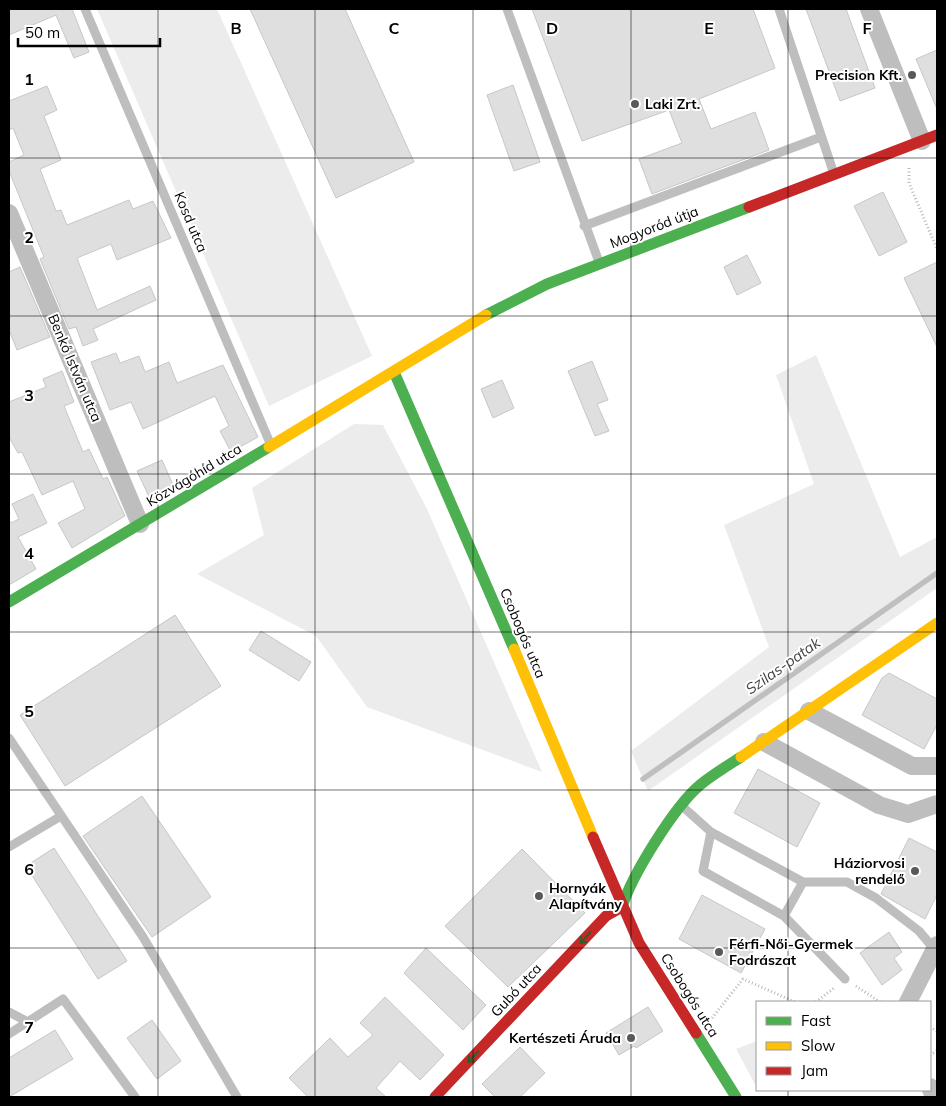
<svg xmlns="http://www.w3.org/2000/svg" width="946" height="1106" viewBox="0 0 946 1106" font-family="Mulish,sans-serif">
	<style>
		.green { fill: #ececec }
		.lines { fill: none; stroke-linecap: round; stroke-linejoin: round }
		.stream { stroke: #bfbfbf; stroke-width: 5.5 }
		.building { fill: #dfdfdf; stroke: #c7c7c7 }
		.path { stroke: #b9b9b9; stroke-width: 3; stroke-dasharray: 1 2.5; stroke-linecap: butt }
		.lane { stroke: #bebebe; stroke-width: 9 }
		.street { stroke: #bebebe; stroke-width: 18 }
		.fast { stroke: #4caf50; stroke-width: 11 }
		.slow { stroke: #ffc107; stroke-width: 11 }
		.jam { stroke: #c62828; stroke-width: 11 }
		.oneway { stroke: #2a602c }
		.grid { fill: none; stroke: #000; stroke-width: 1; stroke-opacity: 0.55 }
		.poi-dot { fill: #595959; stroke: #fff; stroke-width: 2 }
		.labels { text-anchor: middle; stroke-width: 4; stroke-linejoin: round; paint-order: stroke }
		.poi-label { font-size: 14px; font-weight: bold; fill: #000; stroke: #fff; text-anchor: end }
		.street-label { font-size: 14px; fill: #000; stroke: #fff }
		.water-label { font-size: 15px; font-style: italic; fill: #444; stroke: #fff }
		.grid-label { font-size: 16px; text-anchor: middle; font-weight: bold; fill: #000; stroke: #fff; stroke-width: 4; stroke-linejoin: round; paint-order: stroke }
	</style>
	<rect width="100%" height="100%" fill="#fff"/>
	<path class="green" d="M97 9H217L372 356 269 406Z
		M816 355 900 557 937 537V588L648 791 631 751 769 647 724 525 814 484 776 375Z
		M354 424 383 425 427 509 542 772 367 707 316 636 197 574 264 535 252 488Z
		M757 1041V1086H756L736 1049Z"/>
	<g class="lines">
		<path class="stream" d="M643 779 937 573"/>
	</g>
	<path class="building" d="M9 9H72L89 52 74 58 56 15 9 35Z
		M250 9H345L414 162 336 198Z
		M532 9H753L775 68 699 99 711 129 755 112 769 150 652 194 639 159 682 143 669 110 582 141Z
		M806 9H846L875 88 840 101Z
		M937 50V109L916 59Z
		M513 85 540 162 514 171 487 95Z
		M47 86 57 110 44 116 61 160 40 169 56 211 61 210 67 225 129 200 133 209 153 201 171 238 117 260 111 244 77 258 97 310 150 286 156 300 93 329 98 340 83 346 76 327 69 329 40 259 44 257 9 171V162L24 155 13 128 9 130V101Z
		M883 192 907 242 879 256 854 206Z
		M747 255 761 283 737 295 724 267Z
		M937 262V347L904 278Z
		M20 267 50 337 17 350 9 330V272Z
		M116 353 120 363 139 356 145 372 169 362 177 383 223 365 258 437 231 452 220 431 229 426 215 396 143 429 131 402 110 410 91 362Z
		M592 361 608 400 597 404 609 431 595 436 568 371Z
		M62 371 74 402 64 406 83 452 89 449 103 479 107 477 125 516 72 548 58 523 85 509 73 481 42 495 22 452 18 453 9 437V402L46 387 43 379Z
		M502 380 514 408 493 418 481 389Z
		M162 460 174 487 150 499 137 471Z
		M33 494 47 523 18 537 36 569 9 585V520L11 523 19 519 12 504Z
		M175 615 221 686 65 786 20 715Z
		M261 631 311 662 299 681 249 650Z
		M889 673 937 699V725L924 749 862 715 882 678Z
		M758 769 820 803 797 847 734 813Z
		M142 796 211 897 152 937 83 836Z
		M909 838 937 852V895L925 919 881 894Z
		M54 848 127 961 98 979 26 866Z
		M522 849 585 913 508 987 445 926Z
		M702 895 765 929 741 973 679 939Z
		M889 932 902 952 894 958 902 970 882 985 860 953Z
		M426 948 486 1005 463 1030 404 973Z
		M385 997 444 1055 420 1080 400 1061 376 1088 386 1097H308L289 1078 330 1038 348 1057 373 1035 360 1023Z
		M648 1007 663 1031 636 1048 634 1046 619 1055 606 1033Z
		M152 1020 181 1061 157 1079 127 1038Z
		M55 1030 73 1059 9 1097V1058Z
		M520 1047 545 1073 520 1097H495L482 1084Z"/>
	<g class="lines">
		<path class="path" d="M909 168V183L937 249
			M856 986 880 1002
			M816 1002 834 988
			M712 1018 743 979 795 1002
			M930 1027 937 1031
			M930 1055 937 1051"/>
		<path class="lane" d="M85 9 270 443
			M507 9 599 262
			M779 9 834 174
			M584 226 821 137
			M9 738 143 937 237 1097
			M682 806 711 832 803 882H847L876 898 919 931 935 950
			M711 832 703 871 784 916 845 979
			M9 847 61 816
			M784 916 803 882
			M9 1012 28 1022
			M9 1034 63 999 135 1097"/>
		<path class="street" d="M869 9 922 141
			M9 213 140 524
			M809 711 912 766H937
			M764 742 879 805 908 814 937 804
			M908 1002 937 945
			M930 1087 934 1097"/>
		<path class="fast" d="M486 315 547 284 749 207
			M394 372 514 649
			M9 602 269 447
			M622 907C632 875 674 807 700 785 712 775 727 766 741 757
			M696 1033 736 1097"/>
		<path class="slow" d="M269 447 486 315
			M514 649 593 837
			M741 757 937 623"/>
		<path class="jam" d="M749 207 937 135
			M593 837 639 943 696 1033
			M435 1097 606 916 622 907"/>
	</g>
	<defs><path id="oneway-shaft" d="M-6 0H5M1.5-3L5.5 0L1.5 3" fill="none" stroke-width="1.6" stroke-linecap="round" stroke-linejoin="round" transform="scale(1.25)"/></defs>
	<g class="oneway">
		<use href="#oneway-shaft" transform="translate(585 938) rotate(133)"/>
		<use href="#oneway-shaft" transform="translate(473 1057) rotate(133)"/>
	</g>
	<path class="grid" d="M158 9V1097M315 9V1097M473 9V1097M631 9V1097M788 9V1002M9 158H937M9 316H937M9 474H937M9 632H937M9 790H937M9 948H937M788 1090V1097"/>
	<g class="poi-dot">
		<circle cx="912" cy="75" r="5"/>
		<circle cx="635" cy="104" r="5"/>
		<circle cx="915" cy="871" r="5"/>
		<circle cx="539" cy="896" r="5"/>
		<circle cx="719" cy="952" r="5"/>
		<circle cx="631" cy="1038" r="5"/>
	</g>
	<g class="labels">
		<g class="poi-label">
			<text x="902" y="80">Precision Kft.</text>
			<text x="645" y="109" text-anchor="start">Laki Zrt.</text>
			<text x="905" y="868">Háziorvosi<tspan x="905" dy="16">rendelő</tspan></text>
			<text x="549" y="893" text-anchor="start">Hornyák<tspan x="549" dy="16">Alapítvány</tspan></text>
			<text x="729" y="949" text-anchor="start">Férfi-Női-Gyermek<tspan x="729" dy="16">Fodrászat</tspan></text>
			<text x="621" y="1043">Kertészeti Áruda</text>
		</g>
		<g class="street-label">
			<text transform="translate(191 222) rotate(67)" y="5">Kosd utca</text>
			<text transform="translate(654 227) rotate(-21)" y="5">Mogyoród útja</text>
			<text transform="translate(75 368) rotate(67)" y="5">Benkő István utca</text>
			<text transform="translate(194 475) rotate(-31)" y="5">Közvágóhíd utca</text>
			<text transform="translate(523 633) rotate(67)" y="5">Csobogós utca</text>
			<text transform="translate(516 990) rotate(-47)" y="5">Gubó utca</text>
			<text transform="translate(690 995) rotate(58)" y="5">Csobogós utca</text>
		</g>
		<g class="water-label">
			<text transform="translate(783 666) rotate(-35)" y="5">Szilas-patak</text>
		</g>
	</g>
	<g class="grid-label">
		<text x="236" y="34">B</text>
		<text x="394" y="34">C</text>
		<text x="552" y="34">D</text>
		<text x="709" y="34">E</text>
		<text x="867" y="34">F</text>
		<text x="29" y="85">1</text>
		<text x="29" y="243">2</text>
		<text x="29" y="401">3</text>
		<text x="29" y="559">4</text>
		<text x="29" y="717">5</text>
		<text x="29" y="875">6</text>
		<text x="29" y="1033">7</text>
	</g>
	<rect width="946" height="1106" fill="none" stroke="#000000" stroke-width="20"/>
	<rect x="756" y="1001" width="175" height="90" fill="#ffffff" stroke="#999999"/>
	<rect x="766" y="1017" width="25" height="8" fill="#4caf50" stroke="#999999"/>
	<text x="801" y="1026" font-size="15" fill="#000000">Fast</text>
	<rect x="766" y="1042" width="25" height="8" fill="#ffc107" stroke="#999999"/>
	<text x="801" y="1051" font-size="15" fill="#000000">Slow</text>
	<rect x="766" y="1067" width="25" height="8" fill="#c62828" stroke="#999999"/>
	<text x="801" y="1076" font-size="15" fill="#000000">Jam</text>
	<path d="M18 38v8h142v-8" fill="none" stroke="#000000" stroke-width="2.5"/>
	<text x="25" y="38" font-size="15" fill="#000000" stroke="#ffffff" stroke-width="4" paint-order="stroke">50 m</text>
</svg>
